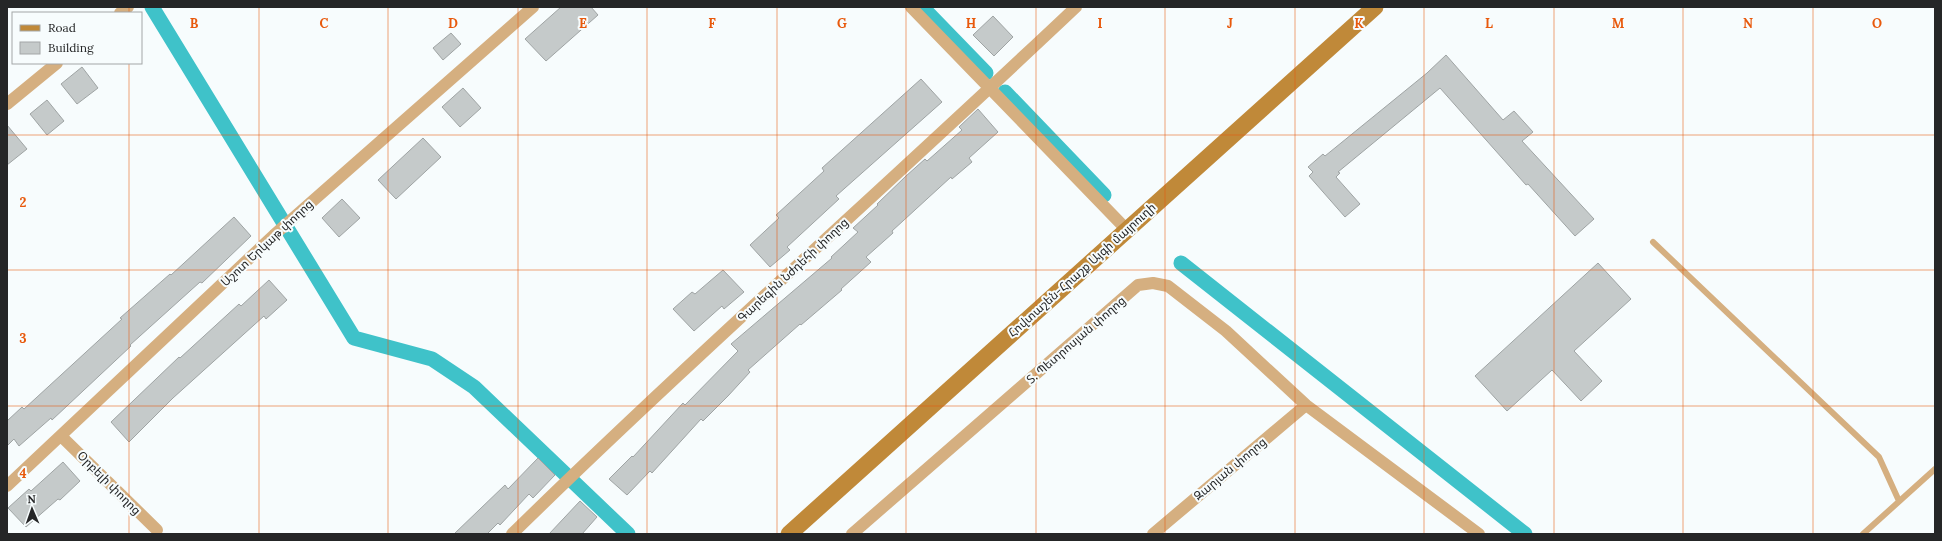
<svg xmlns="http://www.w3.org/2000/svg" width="1942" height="541" viewBox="0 0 1942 541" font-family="Lora,'Noto Sans Armenian',serif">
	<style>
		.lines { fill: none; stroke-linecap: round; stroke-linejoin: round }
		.canal { stroke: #3fc2c9; stroke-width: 15 }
		.building { fill: #c5caca; stroke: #9fa4a4 }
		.lane { stroke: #d5af80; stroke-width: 6 }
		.street { stroke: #d5af80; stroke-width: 12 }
		.secondary { stroke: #c08939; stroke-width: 17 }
		.grid { fill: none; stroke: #e8590c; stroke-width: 1; stroke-opacity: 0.55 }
		.labels { text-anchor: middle; stroke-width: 4; stroke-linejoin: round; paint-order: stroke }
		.street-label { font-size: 12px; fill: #252627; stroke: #f7fcfd }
		.grid-label { font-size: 13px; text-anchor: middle; font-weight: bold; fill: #e8590c; stroke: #f7fcfd; stroke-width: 4; stroke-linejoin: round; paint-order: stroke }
	</style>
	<rect width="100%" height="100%" fill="#f7fcfd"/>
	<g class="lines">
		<path class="canal" d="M152 7 354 338 432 359 474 387 628 534
			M922 7 986 73
			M1005 92 1104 195
			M1181 263 1525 534"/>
	</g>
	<path class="building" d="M561 7H591L598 15 546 61 525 39Z
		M993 16 1013 37 994 56 973 35Z
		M451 33 461 44 443 60 433 48Z
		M1446 55 1503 120 1514 111 1533 132 1522 141 1594 219 1575 236 1528 184 1526 185 1440 88 1338 172 1340 173 1336 177 1360 204 1345 217 1309 176 1313 172 1308 167 1323 154 1325 156 1427 73Z
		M82 67 98 88 77 104 61 84Z
		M921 79 942 102 836 196 839 199 787 247 790 250 770 267 750 245 779 218 776 215 824 171 822 168Z
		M463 88 481 108 460 127 442 107Z
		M47 100 64 121 47 135 30 114Z
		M978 109 998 132 969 158 972 162 952 179 951 177 892 231 893 233 866 257 871 262 841 289 842 290 801 325 800 324 748 370 750 372 728 396 703 421 701 419 652 473 650 471 627 495 609 479 632 456 633 457 683 403 685 405 738 351 731 344 832 258 831 257 858 232 853 228 878 205 877 204 906 176 925 159 927 161 962 130 959 127Z
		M7 125 27 149 7 165Z
		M423 138 441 157 396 199 378 180Z
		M342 199 360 218 339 237 322 218Z
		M234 217 251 236 202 283 200 282 130 345 131 346 52 420 51 418 19 446 14 439 7 446V421L22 407 24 409 122 319 120 318 170 274 171 275Z
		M1598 263 1631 299 1574 351 1602 381 1581 401 1552 370 1507 411 1475 376Z
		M723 270 744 292 724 309 722 306 694 331 673 309 692 292 695 294Z
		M269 280 287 300 266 319 264 316 173 398 129 442 111 422 179 357 180 358 239 304 241 306Z
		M538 458 555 475 533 498 529 494 500 525 498 523 487 534H454L505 485 508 489Z
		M63 462 80 481 60 500 58 499 26 527 8 508 29 489 31 491Z
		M580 501 597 517 582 534H549Z"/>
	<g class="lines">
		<path class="lane" d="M1653 242 1879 457 1899 501
			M1863 534 1935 469"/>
		<path class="street" d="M911 7 1126 229
			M120 13 128 7
			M7 104 57 63
			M61 436 157 530
			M7 486 274 235 533 7
			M512 534C696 354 889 184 1076 7
			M852 534 1138 285 1153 283 1168 286 1226 331 1306 405 1479 534
			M1153 534 1306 405"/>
		<path class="secondary" d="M789 534 1375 7"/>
	</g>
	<path class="grid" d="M129 7V13M259 7V534M388 7V534M518 7V534M647 7V534M777 7V534M906 7V534M1036 7V534M1165 7V534M1295 7V534M1424 7V534M1554 7V534M1683 7V534M1813 7V534M129 63V534M7 135H1935M7 270H1935M7 406H1935"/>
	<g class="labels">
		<g class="street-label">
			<text transform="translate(267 243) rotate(-43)" y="4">Աշոտ Երկաթ փողոց</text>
			<text transform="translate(793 270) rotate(-43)" y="4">Գարեգին Նժդեհի փողոց</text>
			<text transform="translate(1082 270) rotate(-42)" y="4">Հովտաշեն-Հրաշք Այգի մայրուղի</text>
			<text transform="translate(1076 340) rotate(-41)" y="4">Տ. Պետրոսյան փողոց</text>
			<text transform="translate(1230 469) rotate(-40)" y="4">Զարյան փողոց</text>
			<text transform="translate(109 483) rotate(45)" y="4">Օրբելի փողոց</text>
		</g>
	</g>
	<g class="grid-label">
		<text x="194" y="28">B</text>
		<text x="324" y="28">C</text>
		<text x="453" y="28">D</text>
		<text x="583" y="28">E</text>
		<text x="712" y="28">F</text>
		<text x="842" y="28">G</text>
		<text x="971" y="28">H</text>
		<text x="1100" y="28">I</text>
		<text x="1230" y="28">J</text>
		<text x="1359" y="28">K</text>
		<text x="1489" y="28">L</text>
		<text x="1618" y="28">M</text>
		<text x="1748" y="28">N</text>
		<text x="1877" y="28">O</text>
		<text x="23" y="207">2</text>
		<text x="23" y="343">3</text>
		<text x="23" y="478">4</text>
	</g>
	<rect width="1942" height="541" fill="none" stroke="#252627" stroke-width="16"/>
	<rect x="12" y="12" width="130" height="52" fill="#f7fcfd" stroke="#a3a6a7"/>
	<rect x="20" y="25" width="20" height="6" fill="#c08939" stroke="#a3a6a7"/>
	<text x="48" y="32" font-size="12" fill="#252627">Road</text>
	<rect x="20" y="42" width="20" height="12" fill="#c5caca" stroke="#a3a6a7"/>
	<text x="48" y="52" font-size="12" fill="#252627">Building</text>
	<g transform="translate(32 509) rotate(358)" stroke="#f7fcfd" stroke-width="3" paint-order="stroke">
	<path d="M0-3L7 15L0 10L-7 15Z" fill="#252627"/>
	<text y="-6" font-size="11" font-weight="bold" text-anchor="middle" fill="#252627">N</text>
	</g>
</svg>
